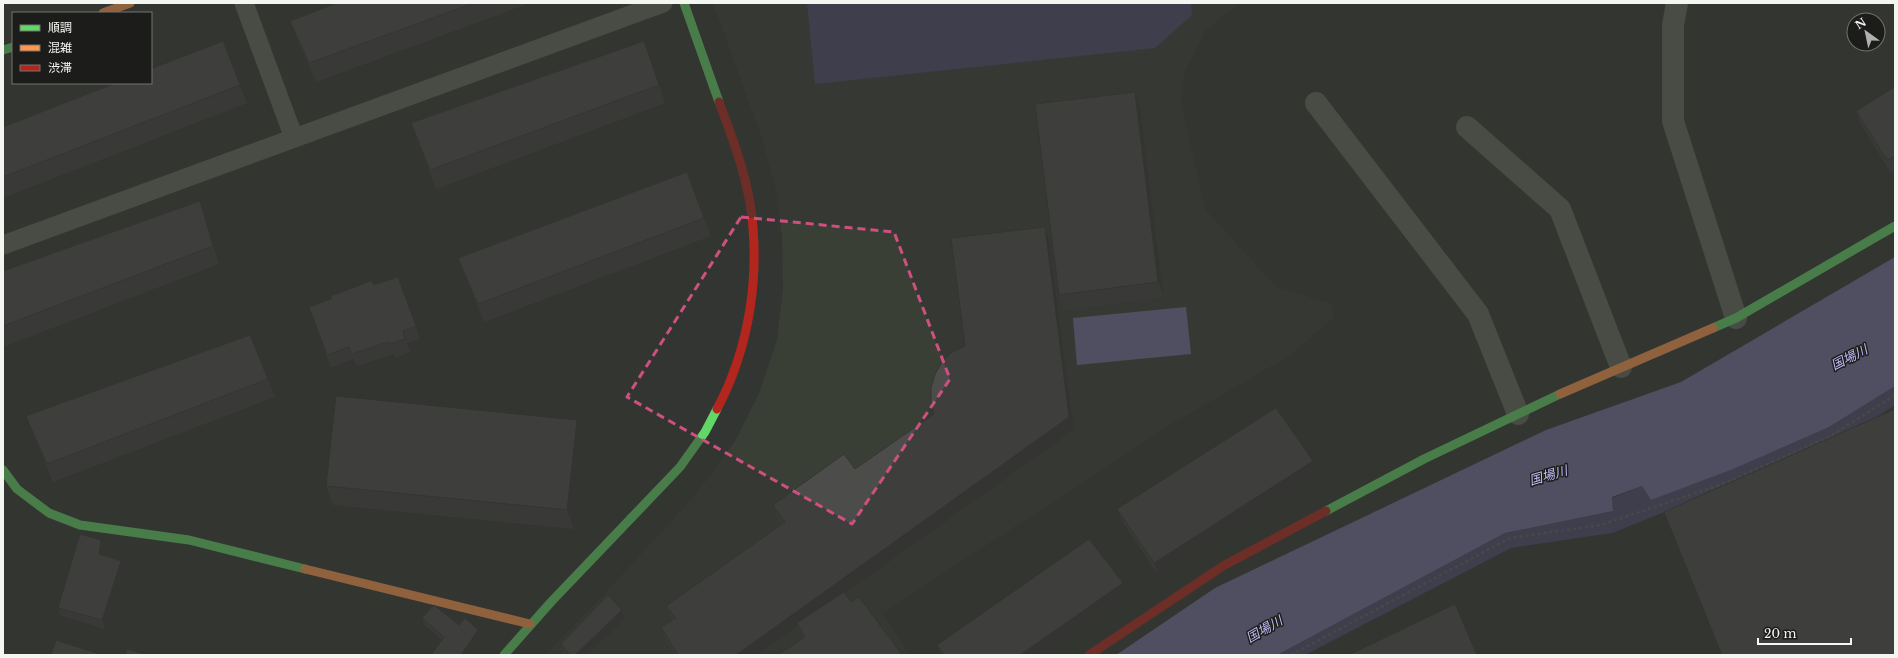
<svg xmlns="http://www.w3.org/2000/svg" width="1898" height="658" viewBox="0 0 1898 658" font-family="'Libre Baskerville','Noto Sans JP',serif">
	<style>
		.built { fill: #3a3f35 }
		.green { fill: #4e496e }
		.water { fill: #746d9b }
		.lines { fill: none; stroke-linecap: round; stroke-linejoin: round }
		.path { stroke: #5f635b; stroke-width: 2.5; stroke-dasharray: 3 3; stroke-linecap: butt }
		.lane { stroke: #62685c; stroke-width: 19 }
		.street { stroke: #62685c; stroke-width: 22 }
		.fast { stroke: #63d668; stroke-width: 9 }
		.slow { stroke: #ff974d; stroke-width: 9 }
		.jam { stroke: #b3261e; stroke-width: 9 }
		.wall { fill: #414240 }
		.shaded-wall { fill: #353634 }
		.building { fill: #4c4d4b; stroke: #353634 }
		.marked { fill: none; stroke: #ce5081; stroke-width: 3; stroke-dasharray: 8 5; stroke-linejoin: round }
		.labels { text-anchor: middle; stroke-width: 3; stroke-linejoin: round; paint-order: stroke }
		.water-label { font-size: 13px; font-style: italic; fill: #c2bbf7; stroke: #1c1d1a }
	</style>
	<rect width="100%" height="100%" fill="#333532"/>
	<path class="built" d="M713 3H1239L1206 30 1185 71 1181 102 1205 209 1276 287 1332 304 1334 317 1289 356 1168 426 883 613 910 655H545L601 598 696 494 735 441 760 391 777 340 783 289 782 236 776 190 762 138Z"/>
	<path class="green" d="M807 3H1191L1192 15 1155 48 815 84Z
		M1895 386V405L1837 443 1612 533 1511 548 1305 655H1277L1505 533 1613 511 1612 498 1642 486 1651 500 1829 427Z"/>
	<path class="water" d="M1895 257V386L1829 427 1733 469 1651 500 1642 486 1612 497 1613 511 1505 533 1277 655H1116L1215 588 1546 430 1681 382Z
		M1186 307 1191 354 1077 365 1073 318Z"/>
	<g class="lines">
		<path class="path" d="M1291 655 1510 538 1601 525 1728 482 1829 437 1895 395"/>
		<path class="lane" d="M244 3 294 138
			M3 245 663 3"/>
		<path class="street" d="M1677 3 1673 25V121L1736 318
			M1316 103 1478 314 1518 414
			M1467 127 1560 209 1621 367"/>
		<path class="fast" d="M684 3 719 102
			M3 50 13 47
			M1713 328 1736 318 1895 226
			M3 470 17 489 49 513 80 525 189 540 305 569
			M1326 511 1424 459 1560 394
			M504 655 551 602 680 467 705 432 717 409"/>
		<path class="slow" d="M103 13 130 3
			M1560 394 1713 328
			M305 569 530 624"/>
		<path class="jam" d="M717 409C750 347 761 272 750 203 744 168 731 134 719 102
			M1089 655 1223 566 1326 511"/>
	</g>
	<path class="wall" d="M337 3H530L316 82 297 39 290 21Z
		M651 59 665 103 436 189 411 123Z
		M240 85 247 103 3 198V127Z
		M1895 87V171L1891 173 1860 123 1856 111Z
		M1140 107 1164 297 1064 310 1059 295Z
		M200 201 207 220 219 264 3 347V271Z
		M704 218 711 236 484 322 465 276 458 258Z
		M1045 227 1049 239 1074 430 845 593 851 602 803 638 798 626 758 655H675L665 639 661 627 672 620 671 618 666 606 782 523 777 517 773 505 855 469 934 414 965 346Z
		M398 277 420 339 407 343 410 352 396 357 393 354 357 366 353 359 331 368 309 307Z
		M268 379 275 397 53 482 33 434 26 416Z
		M577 420 584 438 574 529 333 505 326 486Z
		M1313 461 1317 474 1158 575 1122 521 1117 509Z
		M1664 512 1895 655H1722Z
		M101 540 105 549 103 556 121 561 124 570 105 629 61 616 58 608Z
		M1127 596 1042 655H941L937 645Z
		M622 610 625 619 587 655H566L564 653 561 644Z
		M422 618 459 625 478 630 481 639 442 640 425 626Z"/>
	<path class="shaded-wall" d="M644 41 651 59 665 103 659 85Z
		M1135 92 1140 107 1164 297 1158 282Z
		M200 201 207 220 219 264 213 246Z
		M1045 227 1049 239 1074 430 799 626 797 623 798 626 758 655H736L1069 417Z
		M577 420 584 438 574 529 567 510Z
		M1313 461 1317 474 1158 575 1154 563Z
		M101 540 105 549 102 563 99 554Z
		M121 561 124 570 105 629 102 620Z
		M1123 583 1127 596 1042 655H1020Z
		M622 610 625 619 587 655H575Z
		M478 630 481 639 470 655H461Z"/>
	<path class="building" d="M337 3H474L309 63 290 21Z
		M223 41 240 85 3 177V127L116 83H151V69Z
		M644 41 659 85 430 170 411 123Z
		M1895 87V156L1887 160 1856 111Z
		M1135 92 1158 282 1059 295 1035 104Z
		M687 172 704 218 478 304 458 258Z
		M200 201 213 246 3 326V271Z
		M1045 227 1069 417 736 655H678L661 627 676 618 666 606 785 522 773 505 844 454 855 469 934 414 931 402V388L935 374 943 361 952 352 965 346 951 238Z
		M398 277 416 326 403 331 405 339 391 344 388 342 352 354 349 347 327 355 309 307 331 299V296L371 281 374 285Z
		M250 335 268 379 47 464 26 416Z
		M336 396 577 420 567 510 326 486Z
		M1276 408 1313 461 1154 563 1117 509Z
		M1895 409V655H1722L1664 512Z
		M80 534 101 540 99 554 121 561 102 620 58 608Z
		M1089 539 1123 583 1020 655H944L937 645Z
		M844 592 851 602 859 597 902 655H778L805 637 797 623Z
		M608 595 622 610 575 655H570L561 644Z
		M1455 604 1477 655H1349Z
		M434 605 459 625 465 618 478 630 461 655H431L444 637 422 618Z
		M56 640 102 655H51Z
		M127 649 147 655H125Z"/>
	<path d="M0 0H1898V658H0ZM741 217 894 232 950 379 852 524 627 397Z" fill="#333532" fill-opacity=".55" fill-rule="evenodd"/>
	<path class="marked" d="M741 217 894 232 950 379 852 524 627 397Z"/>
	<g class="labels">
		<g class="water-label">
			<text transform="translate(1849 357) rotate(-27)" y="5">国場川</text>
			<text transform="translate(1548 475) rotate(-16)" y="5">国場川</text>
			<text transform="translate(1264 629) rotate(-30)" y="5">国場川</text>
		</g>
	</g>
	<rect width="1898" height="658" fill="none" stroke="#f4f6f2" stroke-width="8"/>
	<rect x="12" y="12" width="140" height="72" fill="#1c1d1a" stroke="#727470"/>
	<rect x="20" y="25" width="20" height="6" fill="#63d668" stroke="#727470"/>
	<text x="48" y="32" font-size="12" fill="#f4f6f2">順調</text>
	<rect x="20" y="45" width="20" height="6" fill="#ff974d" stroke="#727470"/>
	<text x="48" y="52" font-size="12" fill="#f4f6f2">混雑</text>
	<rect x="20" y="65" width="20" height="6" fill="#b3261e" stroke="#727470"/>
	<text x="48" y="72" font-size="12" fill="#f4f6f2">渋滞</text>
	<g transform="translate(1866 32) rotate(327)"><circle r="19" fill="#1c1d1a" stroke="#727470"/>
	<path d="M0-3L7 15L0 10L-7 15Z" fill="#b0b2af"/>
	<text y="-6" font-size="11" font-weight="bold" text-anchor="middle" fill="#f4f6f2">N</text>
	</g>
	<path d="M1758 638v6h93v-6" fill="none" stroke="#f4f6f2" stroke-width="2"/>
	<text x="1764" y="638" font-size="12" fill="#f4f6f2" stroke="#1c1d1a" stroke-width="3" paint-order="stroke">20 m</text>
</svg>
